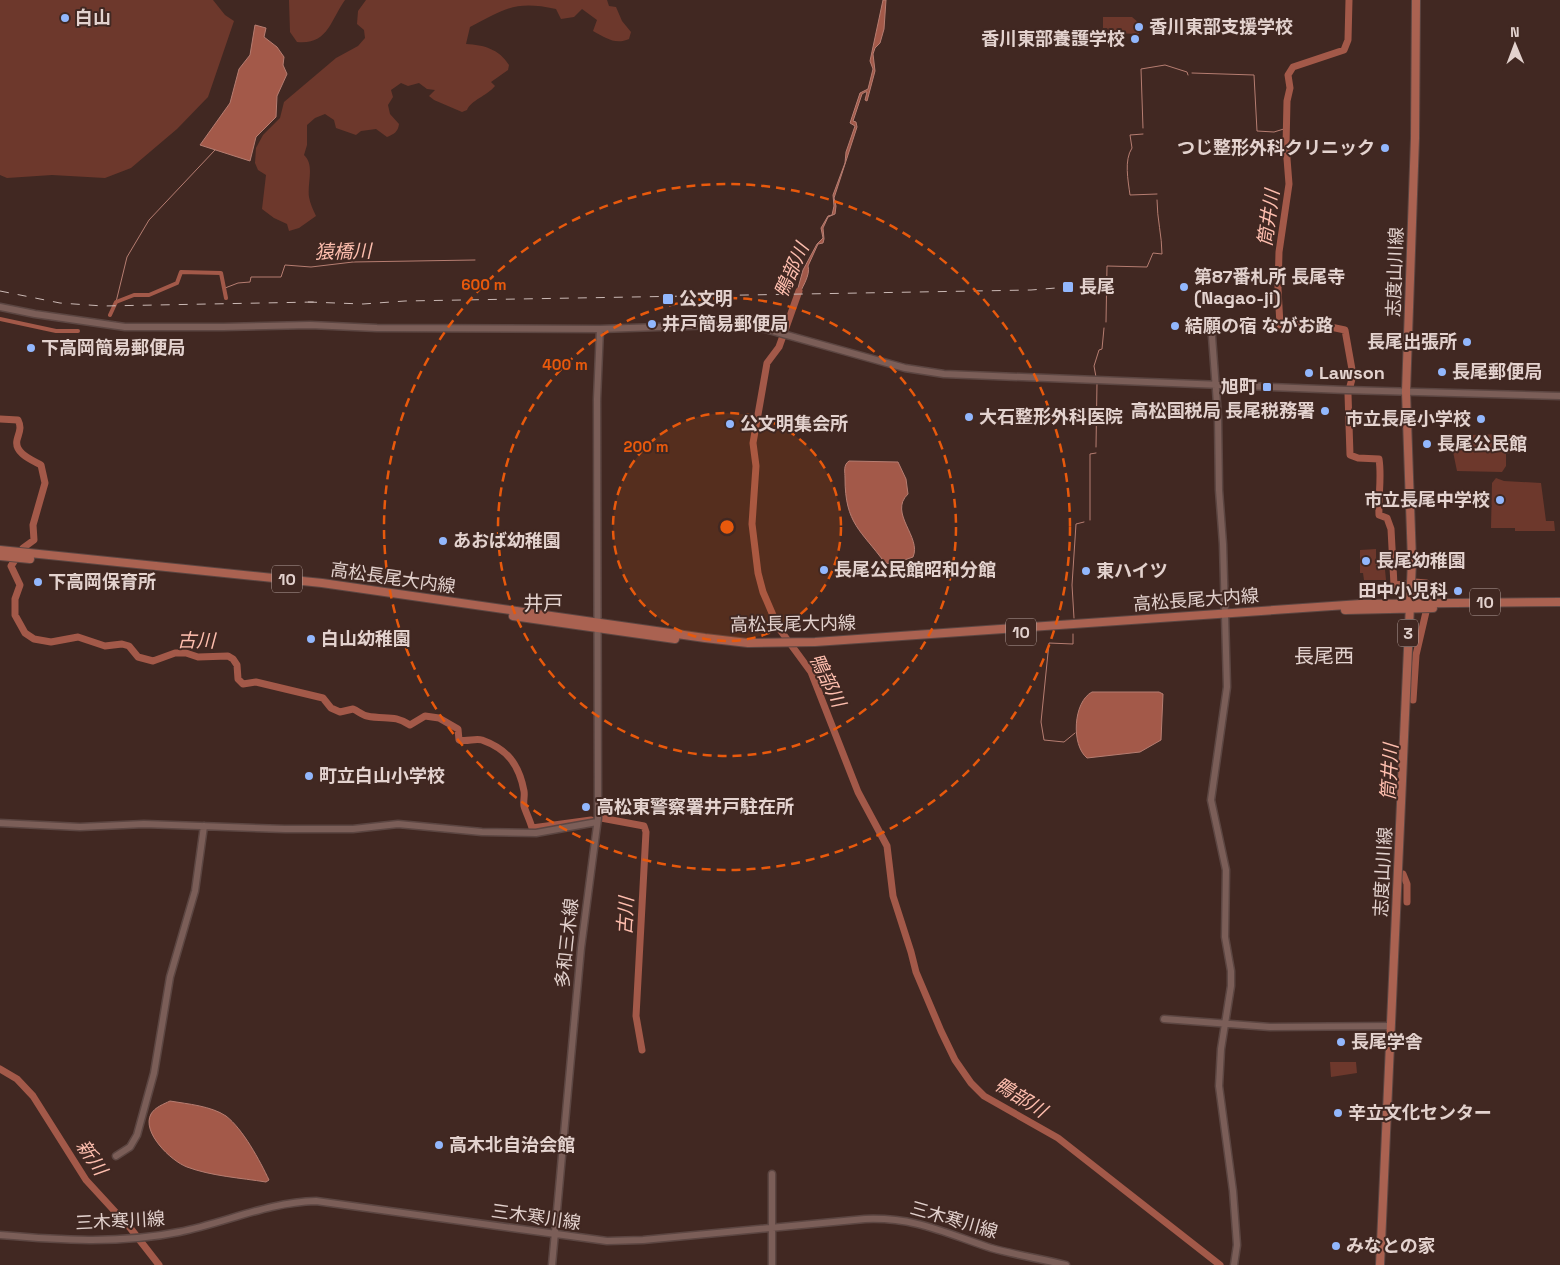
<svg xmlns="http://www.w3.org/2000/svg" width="1560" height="1265" viewBox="0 0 1560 1265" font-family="'Space Grotesk','Noto Sans JP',sans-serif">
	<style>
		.green { fill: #6d382c }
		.water { fill: #a35949; stroke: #b67d71 }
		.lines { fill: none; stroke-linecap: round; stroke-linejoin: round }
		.stream { stroke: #b67d71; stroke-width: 1 }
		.canal { stroke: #a35949; stroke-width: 4 }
		.river { stroke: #a35949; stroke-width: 7 }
		.secondary-casing { stroke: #5c4642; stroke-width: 9 }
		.primary-casing { stroke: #5c4642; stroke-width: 10 }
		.secondary { stroke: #7b5e58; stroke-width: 6 }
		.primary { stroke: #aa6251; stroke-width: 8 }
		.rail { stroke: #cbb9b5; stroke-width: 1; stroke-dasharray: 9 9; stroke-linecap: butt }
		.ring { fill: none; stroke: #e8590c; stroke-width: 2.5; stroke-dasharray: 9 6 }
		.poi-dot { fill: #92b7fd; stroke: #412822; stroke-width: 2 }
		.labels { text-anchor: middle; stroke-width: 4; stroke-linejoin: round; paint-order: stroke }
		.shield { fill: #412822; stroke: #b29f9a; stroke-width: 1 }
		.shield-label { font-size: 16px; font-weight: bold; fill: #e3d2ce }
		.poi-label { font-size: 18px; font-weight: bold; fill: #e3d2ce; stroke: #412822; text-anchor: start }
		.street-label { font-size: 18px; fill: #e3d2ce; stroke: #412822 }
		.water-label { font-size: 19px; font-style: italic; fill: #febeae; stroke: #412822 }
		.quarter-label { font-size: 20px; fill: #e3d2ce; stroke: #412822 }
		.centre { fill: #e8590c; stroke: #412822; stroke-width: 2.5 }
		.ring-label { font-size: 15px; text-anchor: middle; font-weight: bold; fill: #e8590c; stroke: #412822; stroke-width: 4; stroke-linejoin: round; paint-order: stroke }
	</style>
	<rect width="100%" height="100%" fill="#412822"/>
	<path class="green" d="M0 0H213L225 15 234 21 208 97 177 129 131 168 105 178 52 175 7 178 0 175Z
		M289 0H345C330 21 328 45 297 42L290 32Z
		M366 0H607L609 6 616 7 622 21 631 32 629 39C615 45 606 38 593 31L597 20 582 9 574 17 561 19 556 9C515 0 505 9 470 27L466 44C484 45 499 49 509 65L508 70 491 82 495 86C487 96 471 100 467 110L462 112 434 100 429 96 435 90 427 89 419 83 408 86 401 83 391 90 393 97 388 105 390 114 399 124C398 132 394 134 387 137L376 129 361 131 356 135 336 128 334 120 325 114 315 118 307 125V145L304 155C315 165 307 183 309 197 310 203 313 210 316 216L299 228 289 231 287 224 274 218 262 209 266 175 258 170 255 163 256 148 263 135 280 118 284 102 336 58 358 46 365 38 364 30 357 24 358 11Z
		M1103 17H1132L1139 23V34L1110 33 1107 28H1103Z
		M1510 434V453L1506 454V466L1502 472 1457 471 1451 442 1470 441V435Z
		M1496 478 1504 481 1541 483 1546 521H1554L1555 531H1515V528H1491L1492 483Z
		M1376 549V559H1384L1386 580H1364L1363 573H1360V550Z
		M1330 1062H1356L1357 1073 1331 1077Z"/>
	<path class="water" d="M883 0H886L884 29 880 43 875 48 873 54 875 71 867 101 865 100 867 92H865L862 94 853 121 856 122 857 127 834 198 836 206 835 214 828 217 823 228 824 239 823 243 818 244 808 266C811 275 801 289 797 299H795L803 270 817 244 823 238 821 228 828 216 832 215 834 206 833 195 845 163 846 152 855 126 850 123 860 93 868 89 873 69 870 61Z
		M255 25 266 28 264 37 277 47 284 57 283 65 287 74 277 96 276 117 256 137 250 161 200 145 230 103 239 69 250 55Z
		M849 461 898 462 906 479 908 494C888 513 922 537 913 557L893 564 885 563C861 530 845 524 845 478 845 472 843 465 849 461Z
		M1092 692H1159L1163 694 1161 740 1140 752 1087 758C1071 745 1073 702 1092 692Z
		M170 1101C188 1104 211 1106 226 1116 243 1129 260 1161 269 1180L266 1182C241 1178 211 1176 187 1167 171 1161 141 1132 151 1114 155 1107 164 1104 170 1101Z"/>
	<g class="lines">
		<path class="stream" d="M1192 73 1254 75 1257 131 1274 132 1287 128
			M1143 128 1141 69 1165 65 1187 72 1188 75
			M1143 134 1130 135 1132 148C1124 160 1128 180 1130 195L1157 194
			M225 288 238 283 250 282 251 277H281L285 265 311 267 353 262 475 260
			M116 302 127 257 149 220 215 150
			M1106 322 1107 266 1147 267 1153 253 1162 254C1162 236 1157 219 1157 200
			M1096 377 1094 366 1099 350 1102 349 1104 328
			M1096 447 1097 383
			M1090 520V454L1096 453
			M1074 618 1072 585 1076 524 1084 522
			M1073 634V644L1049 643 1041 722 1044 740 1064 742 1075 733"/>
		<path class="canal" d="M110 315 116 302 134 295H149L177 283 181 272 221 273 226 298
			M0 319 56 331H78"/>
		<path class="river" d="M1349 0 1348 40 1344 50 1293 67 1288 75 1290 88 1287 101 1286 146 1289 184 1279 252 1278 289 1280 325 1316 324 1345 330 1353 375 1348 394 1350 455 1358 458 1379 459C1382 478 1378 496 1379 515L1387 518 1391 529 1394 585 1405 584
			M799 291 779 347 767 363 753 443 756 466 752 524 758 573 763 592 778 627 811 672 858 792 887 846 893 896 911 952 916 972 941 1031 955 1060 971 1083 984 1096 1058 1138 1220 1265
			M0 419 18 420C22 428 19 432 17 440 14 453 32 460 41 465L45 483 33 525 34 540 23 548 11 566 20 585 15 599V615L25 633 34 639 51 642 78 637 105 646 122 644 129 646 138 657 153 661 175 653H186L198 657 228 656 233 659 237 665 238 679 243 684 256 682 323 698 331 708 340 712 353 709C358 711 362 715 367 716 385 720 394 714 410 725L425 716 439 718 458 729 459 740C467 742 475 738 482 740 507 749 519 764 524 791 525 796 523 801 524 806 526 813 530 820 532 828L591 820
			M1415 582 1426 583 1425 598
			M1413 700 1416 655 1426 612
			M601 818 644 826 646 832 636 1016 642 1050
			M1403 874 1407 884V902
			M0 1069 17 1079 33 1096 86 1180 131 1229 159 1265"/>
		<defs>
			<path id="secondary" d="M0 307 35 314 125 327H223L310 325 377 328 600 329 747 324 905 368 944 374 1346 390 1560 396
				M1211 323 1218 417 1219 490 1223 544 1227 687 1211 800 1226 870 1225 937 1231 971V986L1221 1049 1219 1086 1233 1191 1237 1245 1234 1265
				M0 823 80 827 144 824 285 829H353L398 824 482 832 536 833 597 822
				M1164 1019 1270 1027 1391 1026
				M116 1156 130 1147 137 1135 154 1073 170 977 195 891 204 826
				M0 1235C58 1240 121 1244 179 1232 225 1223 268 1202 316 1201L607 1241 643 1240 865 1219C916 1217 945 1233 991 1248 1016 1255 1042 1259 1066 1265
				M552 1265 581 948 598 818 597 399 600 329
				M772 1265V1174"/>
			<path id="primary" d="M0 550 322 583 705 638 748 643 815 642 1361 604 1560 602
				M0 556 30 559
				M1345 610 1433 608
				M513 616 675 639
				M1380 1265 1412 561 1406 392 1415 138 1416 0"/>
		</defs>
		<use href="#secondary" class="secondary-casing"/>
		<use href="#primary" class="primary-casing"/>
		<use href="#secondary" class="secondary"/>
		<use href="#primary" class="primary"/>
		<path class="rail" d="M0 291 60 303 103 306 315 302
			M308 302 363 304 405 301 1031 290 1081 286"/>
	</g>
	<circle cx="727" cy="527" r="114" fill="#e8590c" fill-opacity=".12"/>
	<g class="ring">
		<circle cx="727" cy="527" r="114"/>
		<circle cx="727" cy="527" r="229"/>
		<circle cx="727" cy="527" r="343"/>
	</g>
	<g class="poi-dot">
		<circle cx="65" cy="18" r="5"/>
		<circle cx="1139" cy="27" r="5"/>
		<circle cx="1135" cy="39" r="5"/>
		<circle cx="1385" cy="148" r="5"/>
		<rect x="1062" y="281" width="12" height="12" rx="2.5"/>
		<circle cx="1184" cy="287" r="5"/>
		<rect x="662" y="293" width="12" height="12" rx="2.5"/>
		<circle cx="652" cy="324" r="5"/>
		<circle cx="1175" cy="326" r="5"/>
		<circle cx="1467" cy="342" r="5"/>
		<circle cx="31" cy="348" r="5"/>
		<circle cx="1442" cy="372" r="5"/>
		<circle cx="1309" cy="373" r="5"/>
		<rect x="1262" y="382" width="10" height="10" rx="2.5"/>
		<circle cx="1325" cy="411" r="5"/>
		<circle cx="969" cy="417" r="5"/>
		<circle cx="1481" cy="419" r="5"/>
		<circle cx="730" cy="424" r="5"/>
		<circle cx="1427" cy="444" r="5"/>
		<circle cx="1500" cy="500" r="5"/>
		<circle cx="443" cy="541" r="5"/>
		<circle cx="1366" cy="561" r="5"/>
		<circle cx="824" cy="570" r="5"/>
		<circle cx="1086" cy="571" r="5"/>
		<circle cx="38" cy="582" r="5"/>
		<circle cx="1458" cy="591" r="5"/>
		<circle cx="311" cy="639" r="5"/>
		<circle cx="309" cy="776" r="5"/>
		<circle cx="586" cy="807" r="5"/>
		<circle cx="1341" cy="1042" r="5"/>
		<circle cx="1338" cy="1113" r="5"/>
		<circle cx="439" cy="1145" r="5"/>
		<circle cx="1336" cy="1246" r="5"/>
	</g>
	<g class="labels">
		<g class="shield">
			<rect x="272" y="565.5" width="30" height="27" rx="4"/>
			<rect x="1470" y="588.5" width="30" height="27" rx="4"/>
			<rect x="1006" y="618.5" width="30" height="27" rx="4"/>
			<rect x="1398" y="619.5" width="20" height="27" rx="4"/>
		</g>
		<g class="shield-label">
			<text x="287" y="585">10</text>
			<text x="1485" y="608">10</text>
			<text x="1021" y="638">10</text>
			<text x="1408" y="639">3</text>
		</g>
		<g class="poi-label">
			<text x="75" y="24">白山</text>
			<text x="1149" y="33">香川東部支援学校</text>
			<text x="1125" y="45" text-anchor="end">香川東部養護学校</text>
			<text x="1375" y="154" text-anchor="end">つじ整形外科クリニック</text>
			<text x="1194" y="283">第87番札所 長尾寺<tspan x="1194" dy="21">(Nagao-ji)</tspan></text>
			<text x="1079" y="293">長尾</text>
			<text x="679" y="305">公文明</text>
			<text x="662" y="330">井戸簡易郵便局</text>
			<text x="1185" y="332">結願の宿 ながお路</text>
			<text x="1457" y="348" text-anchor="end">長尾出張所</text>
			<text x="41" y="354">下高岡簡易郵便局</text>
			<text x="1452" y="378">長尾郵便局</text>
			<text x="1319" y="379">Lawson</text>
			<text x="1257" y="393" text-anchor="end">旭町</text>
			<text x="1315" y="417" text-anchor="end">高松国税局 長尾税務署</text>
			<text x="979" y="423">大石整形外科医院</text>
			<text x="1471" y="425" text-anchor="end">市立長尾小学校</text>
			<text x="740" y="430">公文明集会所</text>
			<text x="1437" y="450">長尾公民館</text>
			<text x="1490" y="506" text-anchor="end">市立長尾中学校</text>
			<text x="453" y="547">あおば幼稚園</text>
			<text x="1376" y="567">長尾幼稚園</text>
			<text x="834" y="576">長尾公民館昭和分館</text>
			<text x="1096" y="577">東ハイツ</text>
			<text x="48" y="588">下高岡保育所</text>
			<text x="1448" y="597" text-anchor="end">田中小児科</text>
			<text x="321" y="645">白山幼稚園</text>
			<text x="319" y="782">町立白山小学校</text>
			<text x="596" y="813">高松東警察署井戸駐在所</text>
			<text x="1351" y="1048">長尾学舎</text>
			<text x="1348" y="1119">辛立文化センター</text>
			<text x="449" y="1151">高木北自治会館</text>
			<text x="1346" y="1252">みなとの家</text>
		</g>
		<g class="street-label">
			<text transform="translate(1395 272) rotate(-88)" y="6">志度山川線</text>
			<text transform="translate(393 578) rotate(8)" y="6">高松長尾大内線</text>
			<text transform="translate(1196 600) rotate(-4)" y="6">高松長尾大内線</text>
			<text transform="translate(793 624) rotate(-1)" y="6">高松長尾大内線</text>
			<text transform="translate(1383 872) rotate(-87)" y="6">志度山川線</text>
			<text transform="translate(567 943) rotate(-84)" y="6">多和三木線</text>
			<text transform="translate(536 1217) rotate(8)" y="6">三木寒川線</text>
			<text transform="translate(954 1220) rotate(16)" y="6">三木寒川線</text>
			<text transform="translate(120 1221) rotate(-3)" y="6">三木寒川線</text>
		</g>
		<g class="water-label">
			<text transform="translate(1268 218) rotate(-82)" y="7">筒井川</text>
			<text transform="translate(343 251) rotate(-1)" y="7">猿橋川</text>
			<text transform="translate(791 270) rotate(-66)" y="7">鴨部川</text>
			<text transform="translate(196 640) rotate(1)" y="7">古川</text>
			<text transform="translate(828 680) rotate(64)" y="7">鴨部川</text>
			<text transform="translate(1389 772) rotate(-87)" y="7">筒井川</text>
			<text transform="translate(625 916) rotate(-87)" y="7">古川</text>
			<text transform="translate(1021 1097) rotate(32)" y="7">鴨部川</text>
			<text transform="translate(92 1157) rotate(56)" y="7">新川</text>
		</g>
		<g class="quarter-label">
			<text x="543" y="610">井戸</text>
			<text x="1324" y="663">長尾西</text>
		</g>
	</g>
	<circle cx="727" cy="527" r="8" class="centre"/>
	<g class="ring-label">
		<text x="484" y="290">600 m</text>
		<text x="565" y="370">400 m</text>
		<text x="646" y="452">200 m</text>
	</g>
	<g transform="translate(1515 45) rotate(359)" stroke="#412822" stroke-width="4" paint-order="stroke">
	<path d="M0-4L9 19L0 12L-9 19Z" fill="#e3d2ce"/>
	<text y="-8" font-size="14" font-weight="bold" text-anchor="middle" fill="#e3d2ce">N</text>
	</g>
</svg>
